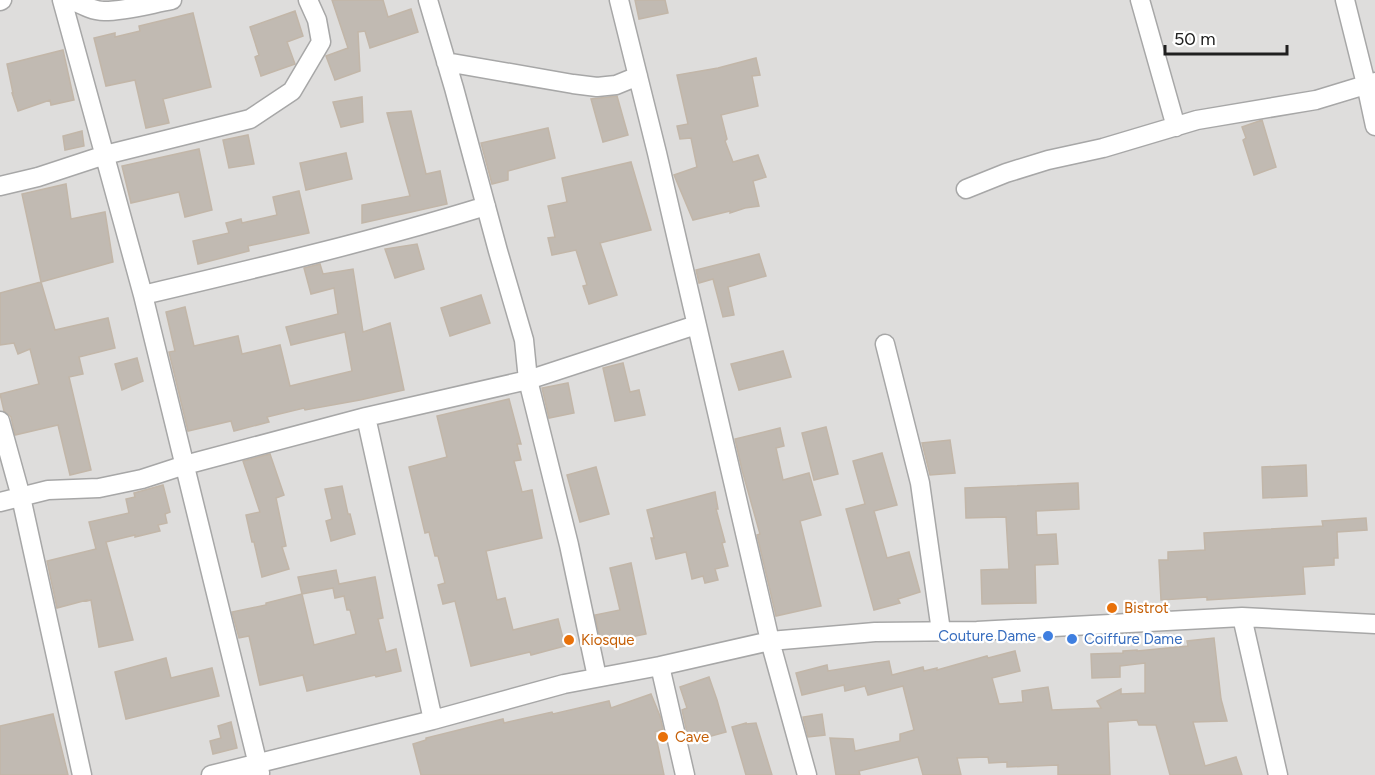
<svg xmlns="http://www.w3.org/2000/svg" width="1375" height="775" viewBox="0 0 1375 775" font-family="Figtree,sans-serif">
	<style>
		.residential { fill: #dedddc }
		.building { fill: #c1bab2; stroke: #c2b6a8; stroke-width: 1.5; fill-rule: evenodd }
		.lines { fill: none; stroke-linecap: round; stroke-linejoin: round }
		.minor-casing { stroke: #a7a7a7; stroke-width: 21 }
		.minor { stroke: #fff; stroke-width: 18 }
		.food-dot { fill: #e8710a; stroke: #fff; stroke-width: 2 }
		.shop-dot { fill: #3f7fe0; stroke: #fff; stroke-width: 2 }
		.labels { text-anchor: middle; stroke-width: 4.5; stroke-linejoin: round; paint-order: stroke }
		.food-label { font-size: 15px; fill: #c56008; stroke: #fff; text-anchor: start }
		.shop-label { font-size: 15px; fill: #366cbe; stroke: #fff; text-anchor: end }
	</style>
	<rect width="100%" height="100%" fill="#f0eee6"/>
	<path class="residential" d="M0 0H1375V775H0Z"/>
	<path class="building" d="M332 0H383L388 17 411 9 418 32 370 48 365 31 358 32 360 71 335 80 326 56 348 48Z
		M635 0H665L668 13 639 19Z
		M295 11 303 36 287 42 295 64 261 76 255 57 259 55 250 27Z
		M193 13 211 87 163 99 169 123 146 128 135 80 106 86 94 38 115 33V37L140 31 139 26Z
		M63 50 74 100 51 105 50 100 18 111 12 93H13L7 64Z
		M756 58 760 75 752 76 758 106 721 115 727 139 725 141 733 162 758 155 766 177 753 181 759 206 745 208 730 213V211L693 220 674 175 697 167 691 138 680 139 677 126 688 124 677 75 718 68Z
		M617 96 628 135 603 142 591 99Z
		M362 97 363 122 341 127 333 102Z
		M411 111 426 174 440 171 447 204 362 223V205L410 196 387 113Z
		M1262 120 1276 167 1254 175 1243 140 1246 138 1242 127Z
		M548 128 555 158 508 171V180L492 184 481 143Z
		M82 131 84 146 65 150 63 136Z
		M248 135 254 164 229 168 223 140Z
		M199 149 212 210 185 217 179 192 131 203 122 166Z
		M346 153 352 179 306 190 300 163Z
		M631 162 651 230 600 243 617 295 589 304 583 286 587 285 576 250 552 255 548 238 555 237 548 206 567 202 562 178Z
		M66 184 71 219 105 212 113 262 41 282 22 194Z
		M299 191 309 233 248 246 249 251 198 264 193 241 229 233 226 223 241 219 242 223 277 215 273 197Z
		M417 244 424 269 395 278 385 249Z
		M759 254 766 276 728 287 734 315 723 317 713 279 699 283 696 270Z
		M320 264 323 274 353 269 363 332 390 323 404 390 360 400 305 410 304 408 267 417 269 422 234 431 231 421 188 431 169 352 175 351 166 312 185 307 194 346 238 336 242 354 280 345 290 386 352 371 345 332 291 345 286 327 338 314 334 288 311 294 304 268Z
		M41 282 55 330 108 318 115 348 79 357 83 374 69 377 91 470 70 475 58 425 15 435 11 417 4 411 0 394 39 384 30 349 18 354 14 343 0 345V293Z
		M481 295 490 323 450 336 441 308Z
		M783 351 791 377 739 390 731 364Z
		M137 358 143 381 122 390 115 364Z
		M623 363 630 392 639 390 645 415 615 421 603 368Z
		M568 383 574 413 549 418 542 388Z
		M509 399 521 444H517L521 460 514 461 522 492 532 490 542 538 486 551 497 600 505 598 513 630 558 619 565 646 531 655 530 652 471 666 455 601 443 604 438 585 445 583 438 556H435L429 532 425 533 409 467 447 457 437 416Z
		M826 427 838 474 814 480 802 433Z
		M780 428 784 446 776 448 783 480 809 473 821 515 800 521 821 606 776 616 757 535 760 534 742 470 735 439Z
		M950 440 955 473 930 475 922 443Z
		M882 453 897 505 874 511 887 558 909 552 920 592 898 599 900 603 874 610 846 509 865 504 853 461Z
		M270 454 284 495 276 498 286 546 282 547 289 569 262 577 254 542H252L246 515 260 512 243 461Z
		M1306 465 1307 496 1263 498 1262 467Z
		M596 467 609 514 580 522 567 475Z
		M1078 483 1079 509 1036 511 1037 535 1056 534 1058 564 1035 565 1036 603 982 604 981 570 1009 569 1006 517 966 518 965 488Z
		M163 485 170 512 165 514 167 523 158 525 160 531 135 537V535L106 542 133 640 99 647 91 600 87 601V600L57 608 47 561 96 549 89 522 129 513 126 499 135 497 134 493Z
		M342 486 348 514H350L355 534 331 541 326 521 332 519 325 489Z
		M715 492 718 509H716L725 542 722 543 728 566 715 569 718 580 705 583 703 576 692 579 686 552 656 559 651 538H654L647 510Z
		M1366 518 1367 530 1337 532 1338 558H1334V565L1303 567 1305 594 1207 600V597L1161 600 1159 560H1168V552L1205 550 1204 533 1323 526 1322 521Z
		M631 563 646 634 601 643 595 615 620 610 610 568Z
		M336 570 339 584 375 577 383 618 378 619 386 652 396 649 401 671 376 677 375 675 307 691 303 675 260 685 249 636 239 638 232 612 266 605V603L302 594 298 577ZM333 588 335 598 344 596 347 610H350L356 634 314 645 302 594Z
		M1214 638 1221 699 1227 721 1193 722 1205 766 1236 757 1242 775H1170L1156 725H1139L1137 720 1108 722 1110 775H1058V765L1007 767V762L989 763 988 757 957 758 961 775H923L918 757 859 771 860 775H836L830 738 853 739 855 751 900 741V734L914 730 903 686 868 695 865 686 845 691 844 685 802 695 796 673 827 665 828 671 889 661 892 675 923 667 924 671 937 668V670L987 656 988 658 1015 651 1020 671 992 678 999 704 1023 702 1022 691 1048 687 1052 710 1101 708 1097 701 1121 689V694L1145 693V663L1120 666V677L1092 678 1091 654 1123 653V651L1137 650V651L1188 646 1187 641Z
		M166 658 171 678 212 668 219 696 126 719 115 672Z
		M709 677 717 700 726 732 689 742 682 710 687 708 680 687Z
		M651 694 660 716 663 729 655 732 664 775H421L413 744 426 740V738L503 719 504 723 552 712 553 714 609 701 611 708Z
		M53 714 68 775H0V726Z
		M822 714 825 735 808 737 803 717Z
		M231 722 237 748 213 754 210 741 221 738 218 726Z
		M746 723V724L756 723 772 775H746L732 727Z"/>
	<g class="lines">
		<defs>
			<path id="minor" d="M62 0 143 295 260 773
				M72 0C82 5 93 11 104 11 126 11 150 4 172 0
				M428 0 454 88 498 251 524 340 528 380 569 545 597 677
				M619 0 657 153 770 641 807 775
				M1140 0 1176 127
				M1345 0 1366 84 1375 126
				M0 1 2 0
				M446 62 573 84 597 87 616 85 638 76
				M0 186 38 177 105 155 250 119 292 91 321 42 317 20 308 0
				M966 189 1006 173 1048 160 1103 148 1197 120 1316 100 1375 82
				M143 295C258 268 373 241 486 206
				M885 344 920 483 941 631
				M366 417 433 720
				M0 421 21 497 82 775
				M0 502 48 490 99 488 142 479 185 465 366 417 528 380 696 325
				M1242 617 1278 775
				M660 666 685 775
				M211 775 433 720 564 684 660 666 770 641 875 632 977 631 1242 617 1375 624"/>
		</defs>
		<use href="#minor" class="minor-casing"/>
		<use href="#minor" class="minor"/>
	</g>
	<g class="food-dot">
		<circle cx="1112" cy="608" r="6"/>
		<circle cx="569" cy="640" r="6"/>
		<circle cx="663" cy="737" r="6"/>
	</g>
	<g class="shop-dot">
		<circle cx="1048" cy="636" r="6"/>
		<circle cx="1072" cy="639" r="6"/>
	</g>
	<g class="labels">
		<g class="food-label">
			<text x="1124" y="613">Bistrot</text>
			<text x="581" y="645">Kiosque</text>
			<text x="675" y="742">Cave</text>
		</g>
		<g class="shop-label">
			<text x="1036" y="641">Couture Dame</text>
			<text x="1084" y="644" text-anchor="start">Coiffure Dame</text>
		</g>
	</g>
	<path d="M1165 45v9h122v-9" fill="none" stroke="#202020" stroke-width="3"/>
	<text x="1174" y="45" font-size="18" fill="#202020" stroke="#ffffff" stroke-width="4.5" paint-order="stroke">50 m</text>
</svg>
